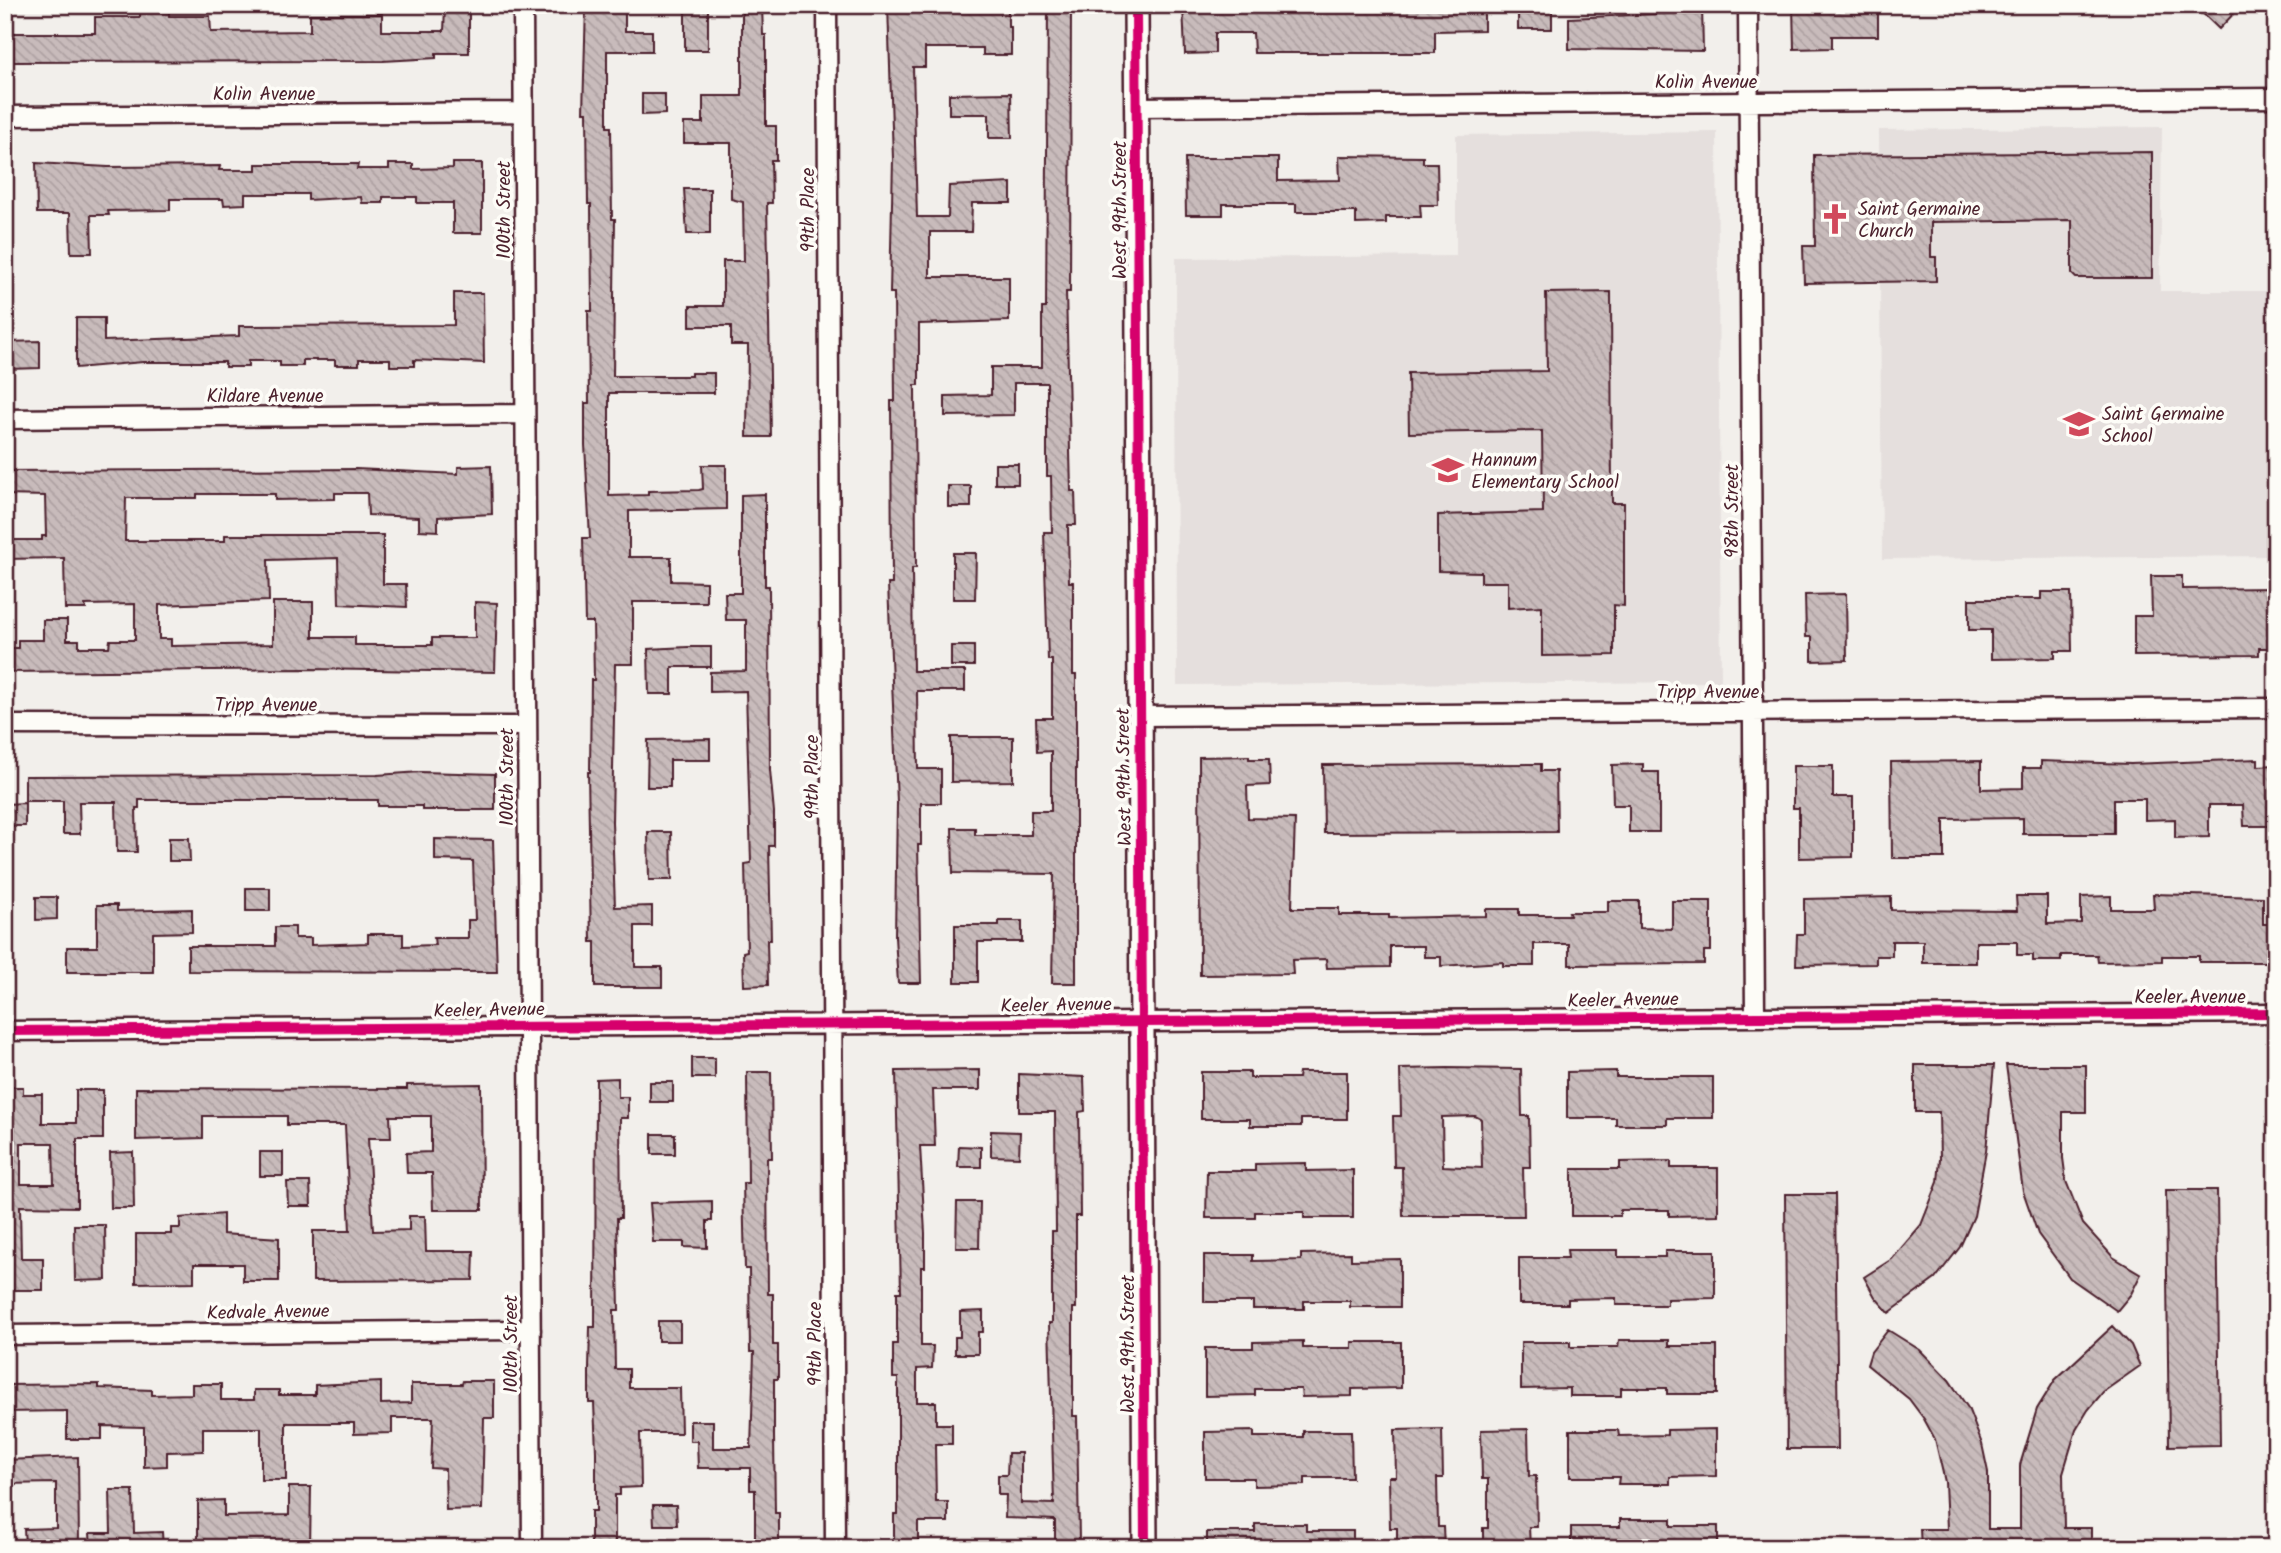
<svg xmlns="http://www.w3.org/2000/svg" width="2281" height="1553" viewBox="0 0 2281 1553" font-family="Kalam,sans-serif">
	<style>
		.built { fill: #e5dfdd }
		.building { fill: url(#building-back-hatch); stroke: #4a1f2b; stroke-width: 2; fill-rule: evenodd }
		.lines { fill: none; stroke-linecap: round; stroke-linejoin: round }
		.minor-casing { stroke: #4a1f2b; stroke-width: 23 }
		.tertiary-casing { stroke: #4a1f2b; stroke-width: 28 }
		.minor { stroke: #fdfcf7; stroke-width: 18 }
		.tertiary { stroke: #fdfcf7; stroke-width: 23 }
		.cycleway-casing { stroke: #fdfcf7; stroke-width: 15 }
		.cycleway { stroke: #d6006c; stroke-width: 10 }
		.labels { text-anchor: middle; stroke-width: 7; stroke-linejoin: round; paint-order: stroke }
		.street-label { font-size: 19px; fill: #4a1f2b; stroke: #fdfcf7 }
		.poi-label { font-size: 19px; fill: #4a1f2b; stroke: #fdfcf7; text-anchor: start }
	</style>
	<defs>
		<pattern id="building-back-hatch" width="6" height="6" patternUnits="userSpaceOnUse" patternTransform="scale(1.75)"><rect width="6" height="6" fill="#c8bbbb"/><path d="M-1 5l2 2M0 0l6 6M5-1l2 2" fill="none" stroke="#ada0a1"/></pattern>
	</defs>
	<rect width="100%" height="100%" fill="#f2efeb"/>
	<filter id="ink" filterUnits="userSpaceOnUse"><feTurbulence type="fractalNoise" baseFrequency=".0143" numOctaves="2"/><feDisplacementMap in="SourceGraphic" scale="14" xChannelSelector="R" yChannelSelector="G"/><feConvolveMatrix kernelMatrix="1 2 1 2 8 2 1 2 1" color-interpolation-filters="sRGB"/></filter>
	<g filter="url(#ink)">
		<path class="built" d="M2162 127 2160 291H2276V556L1882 559 1879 130Z
			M1717 132 1721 682 1177 685 1176 258 1456 256V135Z"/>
		<path class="building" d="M586 5H625V31H652V51H607V127H611L612 219H615L613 376H691V373H714V393H609V496L648 495V491L699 490 703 489 702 465H726V509L629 511V557H671V581L706 582V602H633V664H615L612 822 615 907 652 906V926H635V967H662V987H595V942H591L588 772H590L591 680H594L593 622H585L583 538H590L585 445V403H589L588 311H592L591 204H588L587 112H583Z
			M685 5H708V50H685Z
			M742 5H762L763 35H766V126H776V160H771L772 203H767L771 437H747L748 345H731V326H690V306H723V261H744L743 202 731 199V143H684V123H703V96H742Z
			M888 5H1008V27H1011V55H983V48H925V67H913L917 217H948L949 186 1011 183V203H972L971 232H930V277H1009V321L919 324V385H915L916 568H912L913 671H965V691H917L918 769H941V803H921V845H918L921 983H898L895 937 897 803 888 584H892L891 401H895L894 293H890L893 159Z
			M1048 5H1071L1070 292H1066L1071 491H1075L1076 525H1068L1069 582H1073V675H1076V983H1052L1054 874 953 873 952 828H975V835H1031V811H1051V751L1037 752 1036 718H1052V660H1048L1045 566 1044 532H1052L1051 476H1047V383H1014V415L945 416V396L991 395V367H1042V308H1046Z
			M1183 5H1484V30L1435 31V53H1254L1253 33H1215V53L1185 54Z
			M1518 5H1552V29H1518Z
			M1675 5H1702L1703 51 1569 49V18L1675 13Z
			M1793 5H1878V36H1832V48L1794 49Z
			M2194 5H2242L2219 29Z
			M445 8H469V53H436V58L383 61 13 62V33H95V17H140V13L169 12V16H210L211 32 310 31V14H382V31H444Z
			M1011 93 1012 138H989V114H949V94Z
			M642 94H665V114L642 115Z
			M2152 152V278H2076L2072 274V220L1931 222V257H1936V281L1804 283 1803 246H1815L1814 155Z
			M1339 156 1423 157V163H1437L1438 205H1420L1421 217H1386V223L1356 224V212H1296V204H1223V215H1186L1185 158H1278V181L1340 180Z
			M36 163 108 167 220 166 219 170H256V164H358L357 169H389V164H413V169L453 168V163H482V233H453V203H417V197H383V203H362L361 197 308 200V194H245V204L224 205 223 199H170V210L108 211 109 215H91L92 253H71L70 213H37Z
			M684 189H710V234H687Z
			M1611 292 1612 503H1624V606L1614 605V655L1542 656V606L1508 608V582H1481V572L1438 571V515L1543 512 1542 431 1409 433 1408 373 1547 371 1546 293Z
			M454 293H483L484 363 414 360V366H390V359H359V365H335V360H303V366H280V361H248V367H225V362H143L76 368V318H104V341L239 336V326L454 325Z
			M40 341V368L8 369V342Z
			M995 464H1018V484H995Z
			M491 466 492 514 438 517V531L419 530V517L368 515 367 493H335V499L275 500V494H197V498H126L125 541H225V535H383V584H406L407 607 339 604 338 558 268 560 269 601 159 605V639H171V646L273 644V602H313V637H355V645H432V638H475V602L497 603 495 672 308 669 5 672V648H18V640H43V620H67V640H79V647H109L110 640H135V604L85 605 86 609H65L64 558 5 559V540H42V536H46L45 496 5 495V471L356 469 458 474V467Z
			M948 486H971V507H948Z
			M765 494V586H769L770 770 774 812V846H769L771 940H767L768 985 744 986 743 952 747 951 745 864 751 863 746 691 710 692V672L746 671V620H726L725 593H741V495Z
			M953 553H976L975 599H953Z
			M2151 576H2182V589L2275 588V648H2259V655L2134 656V616H2152Z
			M2041 592H2071L2072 651H2055V658L1991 659V630H1969V599H2041Z
			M1846 594 1847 660 1812 661V637H1806L1805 595Z
			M951 646H974V666H951Z
			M688 647H711V667H672V694H649L648 649Z
			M951 737H1013V781L951 782Z
			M710 739V760H670V787H647L648 740Z
			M1249 756V759H1269L1270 785 1247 786 1248 818 1295 819 1292 908H1339V915H1389V918L1486 916V909H1519V915H1570L1569 912H1608V901H1639V928L1672 929V901H1711V951H1704V964L1569 965V944H1534V966H1503V962L1441 966V957H1424V946H1390V967L1327 968 1326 959 1292 960 1293 974 1200 975 1199 757Z
			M2258 759V766L2276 765V826H2244L2243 805H2209V837L2175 838V819L2145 820V799H2114V834H2023V818L1944 819V858H1892L1891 762 1981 761V789L2023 788V768H2041V761L2131 764Z
			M1541 764V771H1556L1557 832 1324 833 1323 765Z
			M1643 764V772H1659V832H1629V805H1613L1612 765Z
			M1793 766H1833V797H1853V857L1799 858V808H1793Z
			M421 772 495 774V810H422V806H378V800H139V808H136L137 852H117L116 802H79L80 834H63V801H25V776L377 775Z
			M25 803V826H5V804Z
			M648 832H671L672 880H649Z
			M169 838H189L190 861H169Z
			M435 839 493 840 497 972 188 971V946H275V927H295V938H311V945L368 943V934H403V946L435 945 434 938H468V920H475L473 861 435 860Z
			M246 888H270V911H246Z
			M2153 894 2263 897V924H2276V962H2199V956H2162V961L2098 962 2097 955H2061V961H2033V955H2017V942H1976V963H1923V941H1892V956H1876V964L1796 965 1797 934H1804V899L1891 897V910L2017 911 2016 896H2047V924L2081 923V897L2111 896V909H2154Z
			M36 897H57V919L36 920Z
			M97 905H117V911L192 909V932L153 933V972H67V947H97Z
			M999 921H1022V942H978V982H955V925H999Z
			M692 1058H715V1078H692Z
			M1915 1065H1994L1986 1151 1974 1216 1960 1247 1935 1279 1889 1313 1875 1297 1864 1277 1892 1259 1921 1225 1938 1182 1940 1159 1939 1112H1915Z
			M2006 1065H2086V1112H2063V1158L2066 1181 2083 1224 2113 1257 2141 1274 2131 1294 2117 1311 2070 1278 2038 1234 2023 1191Z
			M1447 1068 1521 1069 1522 1116H1529L1530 1167H1523L1524 1216H1403L1402 1167H1394L1393 1116H1401L1400 1069ZM1475 1116 1481 1119 1482 1168 1443 1166 1442 1117Z
			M980 1070V1090H933L935 1146H920L925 1233V1267H921V1346H933L932 1368 917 1369V1402H936V1424H952V1444H935L936 1502H948V1522H918V1548H894V1514H898V1378H893V1344H897V1292H901L896 1071Z
			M1616 1071V1077H1713V1118H1667V1125H1616V1118H1567V1072Z
			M747 1072H771L772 1158H767L768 1294H773V1345H778V1379H774V1437L775 1513H779V1548H755V1490H750V1468H698L697 1441H690V1421H713V1448H751L754 1352H750L749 1269H745L743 1183H748Z
			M1201 1072H1250V1078H1298L1299 1072H1347V1119H1301V1126H1250V1119H1201Z
			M1019 1074 1084 1077 1085 1111 1079 1112 1080 1216H1076V1308H1073V1416H1077L1079 1541H1055V1520L1005 1518 1006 1495H998V1475H1007L1008 1453H1021V1503L1054 1504 1049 1323H1052V1231H1056L1055 1112H1019Z
			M618 1078V1097H628V1118H620L621 1218H617L619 1310H614L615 1369H629V1388H680L681 1433H640L641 1487 620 1488V1495H615V1545H591V1511H596V1452L594 1403H589V1369L590 1327H595L596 1079Z
			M650 1082H673V1102H650Z
			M481 1084 482 1210H433L432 1173H407L406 1153 431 1152V1116H390L391 1138H368L373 1231 409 1230V1216H425L426 1251H474L473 1280 313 1281V1231H350L345 1125H287V1116H203V1138L136 1140V1088L407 1089V1085Z
			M5 1087H23V1094H42V1123H76V1090H103V1139H77V1207L20 1206 21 1258H43V1290H5ZM21 1143H53L54 1184H21Z
			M991 1131 1020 1132 1019 1157 991 1156Z
			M652 1134H675V1154H652Z
			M959 1146 981 1147V1167H958Z
			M133 1152 134 1208H111L110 1153Z
			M260 1152H283V1176H260Z
			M1671 1161V1168H1718V1215L1669 1216V1210H1620V1216H1572V1169H1620V1162Z
			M1306 1163V1171L1353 1170V1218H1304V1212H1255V1218H1206L1207 1171H1255V1164Z
			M287 1182H310L311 1206H288Z
			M2166 1190H2217L2220 1445 2169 1446Z
			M1785 1194H1835L1838 1449H1787Z
			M712 1201V1221H707V1248L684 1247V1242H653L650 1203Z
			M957 1202H980L979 1248H956Z
			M223 1214V1234L279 1238V1281H243V1264H194V1282L136 1283V1234H171V1228H180V1218Z
			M74 1225H105L106 1280 75 1281Z
			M1567 1250H1618V1257H1665V1251H1715V1298L1667 1299V1305H1616V1298L1568 1299V1304H1519V1258H1568Z
			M1351 1253V1260L1400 1259V1307H1350V1301H1304V1309H1253V1302H1204V1255H1253V1261L1301 1260V1254Z
			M983 1311V1332H978V1354H955V1337H960V1312Z
			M658 1321H680V1341H658Z
			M2113 1326 2131 1345 2140 1366 2103 1392 2088 1410 2076 1430 2063 1473 2064 1528H2091V1548H1921L1920 1529H1947L1945 1482 1935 1439 1924 1419 1909 1399 1867 1365 1871 1352 1888 1330 1920 1350 1949 1380 1968 1408 1982 1444 1988 1472V1529H2020V1465L2037 1409 2055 1380Z
			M1619 1340H1669V1346H1717V1394H1667V1388H1621V1396H1570V1388L1521 1389V1342H1570V1347H1618Z
			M1303 1341V1348H1352V1342H1401V1388L1352 1389V1396L1302 1397 1301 1389H1255V1395L1205 1396V1348H1253V1342Z
			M463 1381H494V1418H484L482 1509 446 1510 445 1469 431 1468 433 1418H392V1433L354 1434V1423H286V1480H261V1428H203V1451L167 1452V1466L144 1467V1427L102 1426V1439H67V1411L5 1412V1385L99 1384V1388L152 1390V1395L192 1394V1384H221V1400H254V1390H279V1395H315V1385L381 1382V1404L411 1403V1384H462Z
			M1442 1429 1443 1478H1437L1438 1527H1443L1444 1548H1397V1528H1390L1389 1477H1396L1395 1430Z
			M1528 1429 1529 1476H1536L1537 1527H1529L1530 1548H1483V1528H1488V1479H1482L1481 1430Z
			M1716 1429V1476L1670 1477V1484H1618L1619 1477H1570V1430H1618L1619 1436 1667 1435V1430Z
			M1254 1431V1437H1303V1431H1351L1352 1478H1305V1485L1254 1486V1478H1205V1432Z
			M78 1457 79 1544 25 1545 24 1529 56 1528V1483L5 1484V1460Z
			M289 1487H311L310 1548 198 1544V1501L224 1500V1516L289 1515Z
			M110 1490H133L134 1533 162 1532 163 1548H91L90 1533H111Z
			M653 1505H676L677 1525H654Z
			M1620 1519H1671V1526H1718V1548H1571V1527H1620Z
			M1255 1524H1306V1531H1353V1548H1207V1532H1255Z"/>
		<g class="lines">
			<defs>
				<path id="minor" d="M523 5 532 1548
					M827 5 835 1548
					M1748 5 1755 1016
					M1136 107 2276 98
					M5 116 523 112
					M5 419 525 414
					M1140 716 2276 708
					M5 725 527 726
					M5 1031 2276 1013
					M5 1335 531 1330"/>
				<path id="tertiary" d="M1136 5 1145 1548"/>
			</defs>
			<use href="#minor" class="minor-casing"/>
			<use href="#tertiary" class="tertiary-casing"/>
			<use href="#minor" class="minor"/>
			<use href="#tertiary" class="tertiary"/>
			<defs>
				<path id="cycleway" d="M1136 5 1145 1548
					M5 1031 2276 1013"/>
			</defs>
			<use href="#cycleway" class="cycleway-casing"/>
			<use href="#cycleway" class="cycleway"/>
		</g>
	</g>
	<defs>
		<symbol id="church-bare" viewBox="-9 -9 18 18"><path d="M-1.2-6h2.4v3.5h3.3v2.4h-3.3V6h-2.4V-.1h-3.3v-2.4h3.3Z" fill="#d1495b" stroke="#fdfcf7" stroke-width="2.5" paint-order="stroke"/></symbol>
		<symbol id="school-bare" viewBox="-9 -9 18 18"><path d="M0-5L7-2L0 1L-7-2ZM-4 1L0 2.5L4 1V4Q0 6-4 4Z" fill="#d1495b" stroke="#fdfcf7" stroke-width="2.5" paint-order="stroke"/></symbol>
	</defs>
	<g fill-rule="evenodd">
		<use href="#church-bare" x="1813" y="197" width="44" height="44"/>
		<use href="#school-bare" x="2057" y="402" width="44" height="44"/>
		<use href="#school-bare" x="1426" y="448" width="44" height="44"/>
	</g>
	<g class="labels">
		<g class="street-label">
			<text x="1706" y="88">Kolin Avenue</text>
			<text x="264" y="100">Kolin Avenue</text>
			<text transform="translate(503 210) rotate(-90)" y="7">100th Street</text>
			<text transform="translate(807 210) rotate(-90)" y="7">99th Place</text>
			<text transform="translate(1119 210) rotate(-90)" y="7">West 99th Street</text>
			<text x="265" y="402">Kildare Avenue</text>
			<text transform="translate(1731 511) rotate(-90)" y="7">98th Street</text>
			<text x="1708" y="698">Tripp Avenue</text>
			<text x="266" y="711">Tripp Avenue</text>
			<text transform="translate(506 777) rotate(-90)" y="7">100th Street</text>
			<text transform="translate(811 777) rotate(-90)" y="7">99th Place</text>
			<text transform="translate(1123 777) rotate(-91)" y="7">West 99th Street</text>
			<text x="2190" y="1003">Keeler Avenue</text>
			<text transform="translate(1623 999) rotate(-1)" y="7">Keeler Avenue</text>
			<text transform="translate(1056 1004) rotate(-1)" y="7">Keeler Avenue</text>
			<text transform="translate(489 1009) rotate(-1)" y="7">Keeler Avenue</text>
			<text transform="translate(268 1311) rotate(-1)" y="7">Kedvale Avenue</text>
			<text transform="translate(510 1344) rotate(-90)" y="7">100th Street</text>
			<text transform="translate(814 1344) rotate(-90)" y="7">99th Place</text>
			<text transform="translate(1127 1344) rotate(-90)" y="7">West 99th Street</text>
		</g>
		<g class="poi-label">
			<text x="1858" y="215">Saint Germaine<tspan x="1858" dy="22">Church</tspan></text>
			<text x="2102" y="420">Saint Germaine<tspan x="2102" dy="22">School</tspan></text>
			<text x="1471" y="466">Hannum<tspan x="1471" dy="22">Elementary School</tspan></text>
		</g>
	</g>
	<rect width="2281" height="1553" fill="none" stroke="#fdfcf7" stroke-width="28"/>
	<rect x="14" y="14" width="2253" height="1525" fill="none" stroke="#4a1f2b" stroke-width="2.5" filter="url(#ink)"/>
</svg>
